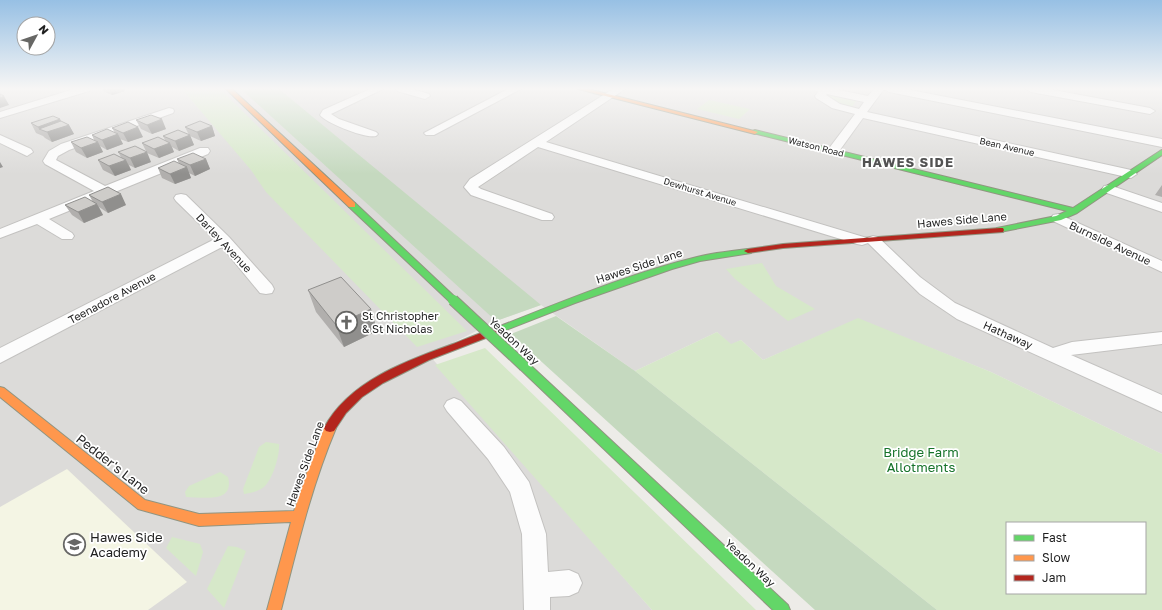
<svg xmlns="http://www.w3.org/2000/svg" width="1162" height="610" viewBox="0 0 1162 610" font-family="'Golos Text',sans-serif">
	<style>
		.residential { fill: #dcdbd9 }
		.education { fill: #f4f5e4 }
		.grass { fill: #d6e8c9; fill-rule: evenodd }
		.forest { fill: #c5d9bf }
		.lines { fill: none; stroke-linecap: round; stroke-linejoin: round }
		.street-casing { stroke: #c3c2c0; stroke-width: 2 }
		.fast-casing { stroke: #919581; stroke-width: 2 }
		.slow-casing { stroke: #919581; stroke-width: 2 }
		.jam-casing { stroke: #919581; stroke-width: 2 }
		.street { fill: #fcfcfc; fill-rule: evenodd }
		.fast { fill: #63d668; fill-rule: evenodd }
		.slow { fill: #ff974d; fill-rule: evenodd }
		.jam { fill: #b3261e; fill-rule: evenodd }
		.fast-bridge-casing { stroke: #919581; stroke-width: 12; stroke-linecap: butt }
		.fast-bridge { stroke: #63d668; stroke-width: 10 }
		.wall { fill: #b1afad }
		.shaded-wall { fill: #908f8d }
		.building { fill: #ceccc9; stroke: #908f8d }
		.labels { text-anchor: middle; stroke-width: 3.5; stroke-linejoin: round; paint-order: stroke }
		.far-street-label { font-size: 9px; fill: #1f1f1f; stroke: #fff }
		.street-label { font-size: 11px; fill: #1f1f1f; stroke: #fff }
		.poi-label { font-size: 11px; fill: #1f1f1f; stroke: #fff; text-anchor: start }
		.far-district-label { font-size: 13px; font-weight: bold; letter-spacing: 1px; fill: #525252; stroke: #fff }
		.near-park-label { font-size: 13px; fill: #16732a; stroke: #fff }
		.near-street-label { font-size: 13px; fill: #1f1f1f; stroke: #fff }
		.near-poi-label { font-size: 13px; fill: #1f1f1f; stroke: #fff; text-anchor: start }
	</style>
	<rect width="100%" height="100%" fill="#edece8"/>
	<path class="residential" d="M0 89H1162V454L991 372 858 319 763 360 741 340 731 345 717 332 635 371 541 305 496 321 429 355 652 610H0Z"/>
	<path class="education" d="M67 469 187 582 148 610H0V507Z"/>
	<path class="grass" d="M182 89H220L467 331 417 347 266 192 251 170Z
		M823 93 856 101 850 110 836 106Z
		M709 100 750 109 739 119 697 109Z
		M762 263 776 286 815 309 788 321 735 279 726 269Z
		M858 318 991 372 1162 454V610H937L635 371 717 332 731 344 741 340 763 360ZM1007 523H1145V593H1007Z
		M485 348 756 610H652L435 365Z
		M266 442 279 444C280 455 273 478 265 486 260 491 251 493 244 494L243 489 259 447Z
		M220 472 228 477C235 504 202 497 186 497L185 492 189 486Z
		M172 537 200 544 203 552 196 576 166 548Z
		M228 546 237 547 246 551 224 608 207 589Z"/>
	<path class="forest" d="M241 89H279L541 305 496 321Z
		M556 316 635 371 937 610H815L511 334Z"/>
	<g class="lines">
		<defs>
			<path id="street" d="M74 89H90L89 91 0 118V112Z
				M370 89H383L331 114 339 119 376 132 378 134 376 136C366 139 326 123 320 115L323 110Z
				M396 89H412L429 94 430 96 425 99 397 91Z
				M508 89H521L434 135H426L424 133Z
				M613 89H625L546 142 867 238 873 236 878 237 920 277 955 303 1053 348 1072 342 1162 332V344L1071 355 1162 395V412L957 319 920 294 868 243 862 245 857 244 538 147 478 187 481 189 552 214 554 217 552 220H542L471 195 464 187 470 179Z
				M814 89H834L868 96 874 89H884L867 112 1131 170 1137 174 1131 178 863 118 837 154H829L827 151 855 114 832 108 816 98 815 96 818 92ZM827 94 864 102 859 109 840 104 826 95Z
				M884 89H905L1162 139V147L889 92Z
				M1026 89H1048L1150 108 1155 111 1150 114 1031 92Z
				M169 108 173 109 174 111 173 113 69 150 58 156 56 160 105 186 200 148H208L210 151 208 154 49 219 72 233 74 236 72 239H62L37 224 0 238V229L94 191 45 164 43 161 49 151 61 144Z
				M0 135 31 149 33 152 27 156 0 143Z
				M1109 185 1162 203V212L1104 192 1102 189 1104 186Z
				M181 194 186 195 229 237 272 285 274 289 272 293 266 294 260 293 222 247 0 363V348L215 239 176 201 174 198 176 195Z
				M1058 214 1162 261V272L1053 221 1051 218 1053 215Z
				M454 398 461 401 504 447 529 482 546 534 548 572 569 570 578 574 582 583 578 592 569 596 550 597V610H524L522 534 510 492 488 459 447 411 444 406 447 401Z"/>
			<path id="fast" d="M755 130 1073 208 1160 151 1162 150V155L1077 213 1061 220 1000 232H997L996 230 997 228 1056 216 1067 211 753 133V131Z
				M349 203H355L456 298 457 300 456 302H450L349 207Z
				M748 249 752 251 751 253 700 261 672 269 575 303 496 334 493 335 488 332 490 330C557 304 627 274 697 257 713 253 731 251 748 249Z
				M524 362 528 363 788 605 790 610H773L520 369 519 366 520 363Z"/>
			<path id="slow" d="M226 89H232L355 203V207H349Z
				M578 89H588L758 132 755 134Z
				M0 387 4 388 145 500 199 514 294 511 307 472 324 428 326 425 330 424 334 425 336 428C311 487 297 548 281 610H267L291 522 199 526 138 509 0 397Z"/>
			<path id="jam" d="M1000 228H1003L1004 230 1003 232 783 248 748 253 744 251 748 249 783 244Z
				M493 329 498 332 496 334 429 360 383 383 362 397 346 413 334 431 330 432 326 431 324 428C349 381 406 361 453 344 466 339 479 333 493 329Z"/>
		</defs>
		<use href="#street" class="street-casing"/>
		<use href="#fast" class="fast-casing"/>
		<use href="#slow" class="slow-casing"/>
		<use href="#jam" class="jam-casing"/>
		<use href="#street" class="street"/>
		<use href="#fast" class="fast"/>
		<use href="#slow" class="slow"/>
		<use href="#jam" class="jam"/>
		<defs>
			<path id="fast-bridge" d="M453 300 524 366"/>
		</defs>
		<use href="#fast-bridge" class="fast-bridge-casing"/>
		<use href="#fast-bridge" class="fast-bridge"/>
	</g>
	<path class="wall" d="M102 89H125V91L112 95 103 91Z
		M136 120 166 129 152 134 141 129Z
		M61 121 69 125 74 134 52 142 45 138 43 136 36 133 31 123Z
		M212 126 215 136 201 141 190 136 194 145 179 151 172 147 174 152 159 158 147 153 142 143 165 140 163 136 189 135 185 127Z
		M112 128 143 137 128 142 120 139 123 144 107 150 100 146 103 152 87 158 76 152 71 142 94 140 92 135 115 133Z
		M118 152 151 162 135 168 129 165 131 170 115 176 103 170 98 160 121 157Z
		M177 159H206L210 169 195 176 189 173 191 178 175 184 162 178 158 168 179 164Z
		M1162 185V197L1155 195Z
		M89 195 126 205 108 213 99 207 103 215 84 223 72 215 65 205 93 202Z
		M308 290 371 309 377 331 344 347 316 312Z"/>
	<path class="shaded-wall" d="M109 89H125V91L112 95Z
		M4 96 9 105 0 108V98Z
		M60 119 64 126 69 125 74 134 52 142 47 132 39 129 38 127Z
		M162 119 166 129 152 134 147 125Z
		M212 126 215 136 201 141 197 132Z
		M138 127 143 137 128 142 123 133Z
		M118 134 123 144 107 150 102 140Z
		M190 135 194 145 179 151 175 141Z
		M98 142 103 152 87 158 81 148Z
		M170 143 174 152 159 158 154 149Z
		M147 152 151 162 135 168 130 158Z
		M206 159 210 169 195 176 190 165Z
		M126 160 131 170 115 176 109 166Z
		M0 162 3 167 0 168Z
		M187 167 191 178 175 184 170 174Z
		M121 194 126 205 108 213 102 202Z
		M97 204 103 215 84 223 78 212Z
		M371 309 377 331 344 347 336 325Z"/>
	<path class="building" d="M0 94 4 96 0 98Z
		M151 115 162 119 147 125 136 120Z
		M53 116 60 119 38 127 31 123Z
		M61 121 69 125 47 132 39 129Z
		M200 121 212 126 197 132 185 127Z
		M128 122 138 127 123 133 112 128Z
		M107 129 118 134 102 140 92 135Z
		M178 130 190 135 175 141 163 136Z
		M87 137 98 142 81 148 71 142Z
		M158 137 170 143 154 149 142 143Z
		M135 146 147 152 130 158 118 152Z
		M193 153 206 159 190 165 177 159Z
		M114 154 126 160 109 166 98 160Z
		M174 161 187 167 170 174 158 168Z
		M108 187 121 194 102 202 89 195Z
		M85 197 97 204 78 212 65 205Z
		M341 277 371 309 336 325 308 290Z"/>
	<linearGradient id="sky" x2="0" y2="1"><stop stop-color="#97c0e4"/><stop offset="0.51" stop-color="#f7f6f5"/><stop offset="1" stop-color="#f7f6f5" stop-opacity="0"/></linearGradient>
	<rect width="1162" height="174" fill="url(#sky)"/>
	<defs>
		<symbol id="church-ring" viewBox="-11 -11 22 22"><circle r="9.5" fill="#fff" stroke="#676765" stroke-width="1.5"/><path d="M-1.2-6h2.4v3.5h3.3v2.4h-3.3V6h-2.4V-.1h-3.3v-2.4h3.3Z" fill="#676765"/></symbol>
		<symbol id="school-ring" viewBox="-11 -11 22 22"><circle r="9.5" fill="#fff" stroke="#676765" stroke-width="1.5"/><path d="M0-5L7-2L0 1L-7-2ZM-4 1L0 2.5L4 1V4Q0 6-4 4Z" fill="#676765"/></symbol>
	</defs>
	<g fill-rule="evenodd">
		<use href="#church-ring" x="334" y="310" width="25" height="25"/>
		<use href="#school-ring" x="62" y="532" width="25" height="25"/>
	</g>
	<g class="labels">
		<g class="far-street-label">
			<text transform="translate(816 147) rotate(14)" y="3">Watson Road</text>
			<text transform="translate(1007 147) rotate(13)" y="3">Bean Avenue</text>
			<text transform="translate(700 192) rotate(17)" y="3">Dewhurst Avenue</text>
		</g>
		<g class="street-label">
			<text transform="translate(962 220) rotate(-5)" y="4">Hawes Side Lane</text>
			<text transform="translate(224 243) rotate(47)" y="4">Darley Avenue</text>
			<text transform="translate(1110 243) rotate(25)" y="4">Burnside Avenue</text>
			<text transform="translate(639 266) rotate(-18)" y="4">Hawes Side Lane</text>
			<text transform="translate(112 298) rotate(-28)" y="4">Teenadore Avenue</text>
			<text transform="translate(1008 335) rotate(24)" y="4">Hathaway</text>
			<text transform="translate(514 341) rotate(43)" y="4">Yeadon Way</text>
			<text transform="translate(305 464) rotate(-70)" y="4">Hawes Side Lane</text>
			<text transform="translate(750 563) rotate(43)" y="4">Yeadon Way</text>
		</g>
		<g class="poi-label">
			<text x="362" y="320">St Christopher<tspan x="362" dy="13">&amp; St Nicholas</tspan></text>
		</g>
		<g class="far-district-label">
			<text x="908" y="167">HAWES SIDE</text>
		</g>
		<g class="near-park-label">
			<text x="921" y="457">Bridge Farm<tspan x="921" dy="15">Allotments</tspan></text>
		</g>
		<g class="near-street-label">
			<text transform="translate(113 464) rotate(38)" y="5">Pedder's Lane</text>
		</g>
		<g class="near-poi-label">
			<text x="90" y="542">Hawes Side<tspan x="90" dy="15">Academy</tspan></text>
		</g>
	</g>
	<rect x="1006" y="522" width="140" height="72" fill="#ffffff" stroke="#a5a5a5"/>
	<rect x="1014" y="535" width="20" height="6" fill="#63d668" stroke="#a5a5a5"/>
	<text x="1042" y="542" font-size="12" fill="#1f1f1f">Fast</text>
	<rect x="1014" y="555" width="20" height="6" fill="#ff974d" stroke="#a5a5a5"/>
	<text x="1042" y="562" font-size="12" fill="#1f1f1f">Slow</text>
	<rect x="1014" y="575" width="20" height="6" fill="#b3261e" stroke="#a5a5a5"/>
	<text x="1042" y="582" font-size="12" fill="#1f1f1f">Jam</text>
	<g transform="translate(36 36) rotate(50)"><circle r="19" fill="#ffffff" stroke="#a5a5a5"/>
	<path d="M0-3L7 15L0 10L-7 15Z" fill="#676765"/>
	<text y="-6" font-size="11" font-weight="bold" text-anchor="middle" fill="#1f1f1f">N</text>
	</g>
</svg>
